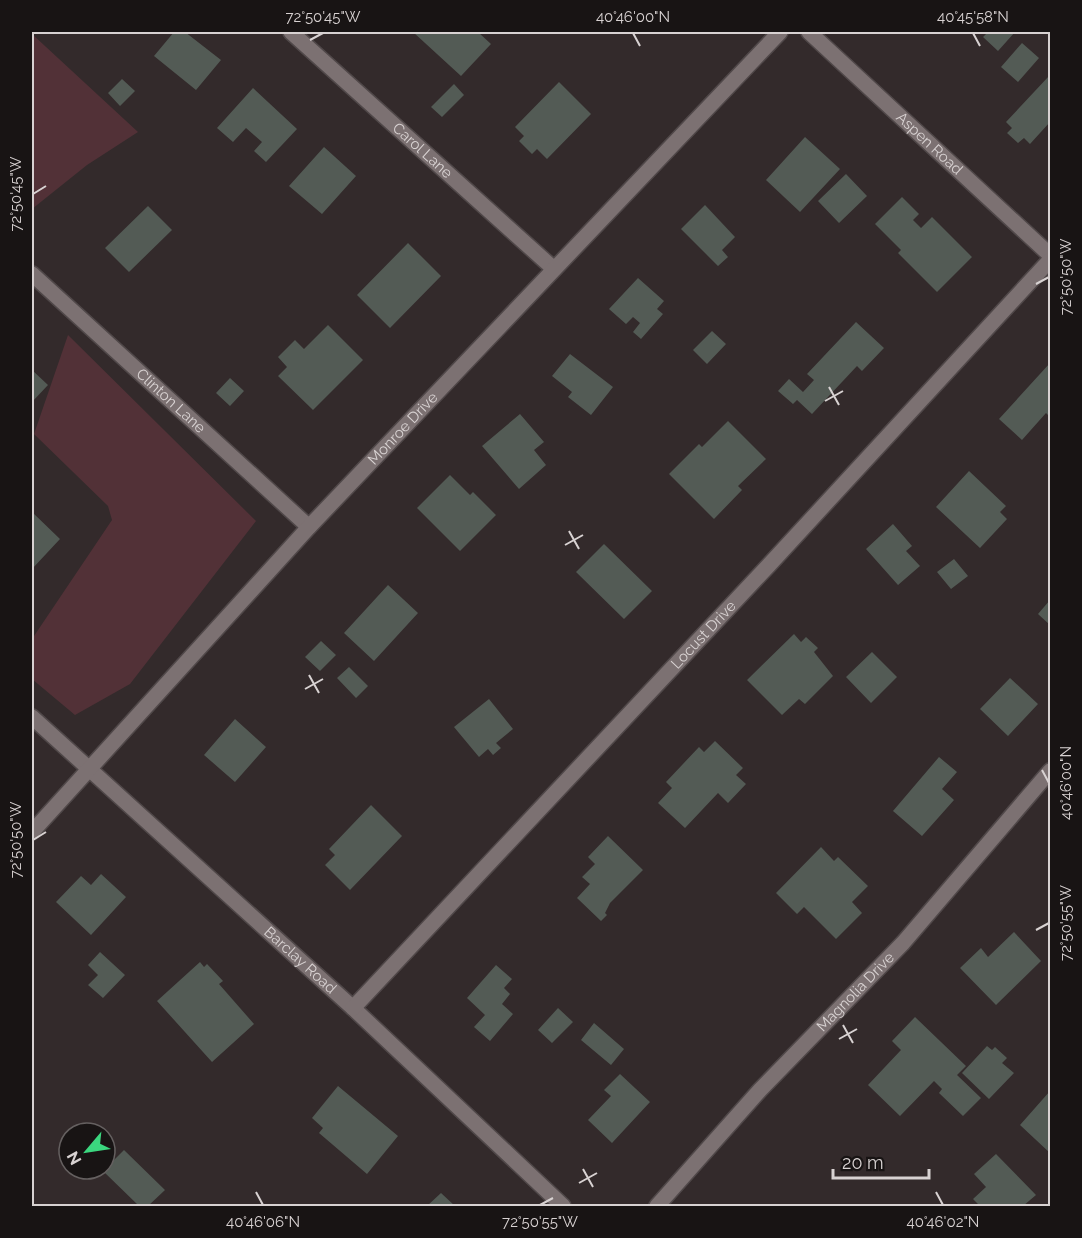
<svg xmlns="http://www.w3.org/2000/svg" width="1082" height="1238" viewBox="0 0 1082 1238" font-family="Raleway,sans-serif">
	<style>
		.green { fill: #523137 }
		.building { fill: #535b55 }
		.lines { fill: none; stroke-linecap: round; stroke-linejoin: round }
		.street-casing { stroke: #504849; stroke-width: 18 }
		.street { stroke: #7c7172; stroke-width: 15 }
		.ticks { fill: none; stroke: #d8d2d2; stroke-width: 2 }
		.labels { text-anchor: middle; stroke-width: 4.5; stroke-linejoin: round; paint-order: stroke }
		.street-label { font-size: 15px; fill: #d8d2d2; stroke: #181414 }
		.neatline { fill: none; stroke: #d8d2d2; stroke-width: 2 }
		.ticks-label { font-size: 15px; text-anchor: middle; fill: #d8d2d2 }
	</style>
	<rect width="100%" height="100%" fill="#332a2b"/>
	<path class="green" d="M32 34 138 132 87 165 32 209Z
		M68 335 256 521 130 684 75 715 32 679V639L112 520 108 506 34 434Z"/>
	<path class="building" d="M174 32H185L221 60 196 90 154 56Z
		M413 32H478L491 44 461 76Z
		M988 32H1015L998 51 983 37Z
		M1022 43 1039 58 1018 82 1001 67Z
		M1049 76 1050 122 1030 144 1024 138 1018 143 1007 133 1012 128 1006 122Z
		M122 79 135 91 120 106 108 93Z
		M559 82 591 114 547 159 537 149 532 154 519 141 524 136 515 127Z
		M454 84 464 95 442 117 431 107Z
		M253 88 297 129 266 162 254 151 262 142 246 128 233 142 217 128Z
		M805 137 840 169 800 212 766 180Z
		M324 147 356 176 322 214 289 186Z
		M846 174 867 196 839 223 818 201Z
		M902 197 919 214 913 220 921 228 932 217 972 257 937 292 898 253 901 250 875 224Z
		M705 205 735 237 722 250 728 257 718 266 681 229Z
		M148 206 172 230 129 272 105 248Z
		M408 243 441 276 390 328 357 295Z
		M638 278 664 301 657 309 663 314 641 339 633 332 640 323 633 317 626 324 609 309Z
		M856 322 884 348 862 371 857 366 812 414 797 400 793 404 778 391 789 379 803 392 814 380 807 374Z
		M328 325 363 360 313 410 278 376 287 367 278 357 295 340 304 349Z
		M712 331 726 344 707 364 693 350Z
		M570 354 613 387 591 415 568 397 572 392 552 376Z
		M1050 363V417L1046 413 1022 440 999 419Z
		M32 370 48 385 32 402Z
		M230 378 244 391 230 406 216 393Z
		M520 414 544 442 534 450 546 465 519 489 482 446Z
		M728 421 766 459 738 486 742 490 714 519 669 474 699 444 702 447Z
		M969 471 1006 506 1000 512 1007 519 980 548 936 507Z
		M450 475 470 495 473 492 496 515 460 551 417 508Z
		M32 512 60 539 32 569Z
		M893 524 912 546 906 551 920 566 898 585 866 549Z
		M604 544 652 591 624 619 576 572Z
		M954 559 968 576 951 589 937 572Z
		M388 585 418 613 374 661 344 633Z
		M1050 600V625L1038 614Z
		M794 634 801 642 806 637 818 648 814 652 833 676 805 704 799 699 782 715 747 680Z
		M321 641 336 655 320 671 305 657Z
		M872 652 897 677 871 703 846 677Z
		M349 667 368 686 356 698 337 678Z
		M1010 678 1038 704 1008 736 980 709Z
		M489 699 513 729 496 743 501 748 493 755 488 749 479 757 454 727Z
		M235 719 266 747 235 782 204 755Z
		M715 741 743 768 736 775 746 784 728 803 718 793 685 828 658 803 672 788 666 782 699 747 704 752Z
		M939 757 957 772 942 789 954 800 922 836 893 811Z
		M371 805 402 836 350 890 325 865 335 855 329 849Z
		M608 836 643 870 610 903 605 913 607 915 601 921 577 898 590 884 582 877 595 864 588 857Z
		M821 847 834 861 838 857 868 886 852 902 862 913 836 939 804 907 797 914 776 893Z
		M101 874 126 897 91 935 56 902 81 876 91 885Z
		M1014 932 1041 961 996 1005 960 968 981 948 988 957Z
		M100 952 125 975 103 998 88 985 98 975 88 965Z
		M200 962 204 967 207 964 223 981 219 984 254 1024 212 1062 157 1001Z
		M496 965 512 979 504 988 510 994 502 1004 513 1014 490 1041 474 1027 485 1015 467 998Z
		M558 1008 573 1022 552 1043 538 1030Z
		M915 1017 966 1066 957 1075 981 1098 963 1116 939 1093 942 1089 934 1081 900 1116 868 1085 901 1050 892 1041Z
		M594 1023 624 1049 611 1065 581 1040Z
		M987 1046 992 1050 995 1047 1007 1058 1002 1063 1014 1073 989 1099 962 1073Z
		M620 1074 650 1102 612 1143 588 1120 611 1096 604 1090Z
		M338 1086 398 1136 367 1174 319 1133 323 1128 312 1118Z
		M1050 1091V1153L1020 1125Z
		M124 1150 165 1190 148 1206H139L103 1171Z
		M996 1154 1036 1195 1023 1206H980L973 1199 986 1187 974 1174Z
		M441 1193 455 1206H427Z"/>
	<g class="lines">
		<defs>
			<g id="street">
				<path id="s1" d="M291 32 554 269"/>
				<path id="s2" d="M809 32 1050 255"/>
				<path id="s3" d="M32 274 309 527"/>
				<path id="s4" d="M32 717 353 1008 563 1206"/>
				<path id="s5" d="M32 832 309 527 780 32"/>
				<path id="s6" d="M353 1008 769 565 1050 260"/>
				<path id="s7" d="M657 1206 760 1090 903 943 1050 771"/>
			</g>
		</defs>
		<use href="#street" class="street-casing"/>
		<use href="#street" class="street"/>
	</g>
	<path class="ticks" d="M633 33 640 46M973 33 980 46M310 40 323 33M33 194 46 186M1036 284 1049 277M829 387 839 405M825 401 843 391M569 531 579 549M565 545 583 535M309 675 319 693M305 689 323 679M1042 770 1049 783M33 840 46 832M1036 930 1049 923M843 1025 853 1043M839 1039 857 1029M583 1169 593 1187M579 1183 597 1173M256 1192 263 1205M936 1192 943 1205M540 1205 553 1198"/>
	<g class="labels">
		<g class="street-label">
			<text dy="5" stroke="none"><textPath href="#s2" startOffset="164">Aspen Road</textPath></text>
			<text dy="5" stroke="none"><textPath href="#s1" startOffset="177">Carol Lane</textPath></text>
			<text dy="5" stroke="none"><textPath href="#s3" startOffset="188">Clinton Lane</textPath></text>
			<text dy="5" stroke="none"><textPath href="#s5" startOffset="548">Monroe Drive</textPath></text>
			<text dy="5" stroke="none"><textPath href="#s6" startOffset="512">Locust Drive</textPath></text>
			<text dy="5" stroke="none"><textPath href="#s4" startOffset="362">Barclay Road</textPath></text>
			<text dy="5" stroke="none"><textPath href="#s7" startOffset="292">Magnolia Drive</textPath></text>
		</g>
	</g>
	<rect width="1082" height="1238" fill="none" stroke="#181414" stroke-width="66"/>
	<g transform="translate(87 1151) rotate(241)"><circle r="28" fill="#181414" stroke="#656060" stroke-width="1.5"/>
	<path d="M0-4.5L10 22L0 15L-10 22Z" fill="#3bd77f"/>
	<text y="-9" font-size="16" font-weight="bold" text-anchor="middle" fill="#d8d2d2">N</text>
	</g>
	<path d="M833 1169v9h96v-9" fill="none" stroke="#d8d2d2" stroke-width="3"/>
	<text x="842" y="1169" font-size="18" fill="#d8d2d2" stroke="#181414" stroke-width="4.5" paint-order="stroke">20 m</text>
	<rect x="33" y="33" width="1016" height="1172" class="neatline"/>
	<g class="ticks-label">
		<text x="323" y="22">72°50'45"W</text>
		<text x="633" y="22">40°46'00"N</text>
		<text x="973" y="22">40°45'58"N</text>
		<text transform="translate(16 194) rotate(-90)" y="5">72°50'45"W</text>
		<text transform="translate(1066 277) rotate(-90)" y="5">72°50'50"W</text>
		<text transform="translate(1066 783) rotate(-90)" y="5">40°46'00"N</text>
		<text transform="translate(16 840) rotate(-90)" y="5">72°50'50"W</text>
		<text transform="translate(1066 923) rotate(-90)" y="5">72°50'55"W</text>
		<text x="263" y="1227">40°46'06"N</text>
		<text x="540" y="1227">72°50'55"W</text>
		<text x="943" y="1227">40°46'02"N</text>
	</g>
</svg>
